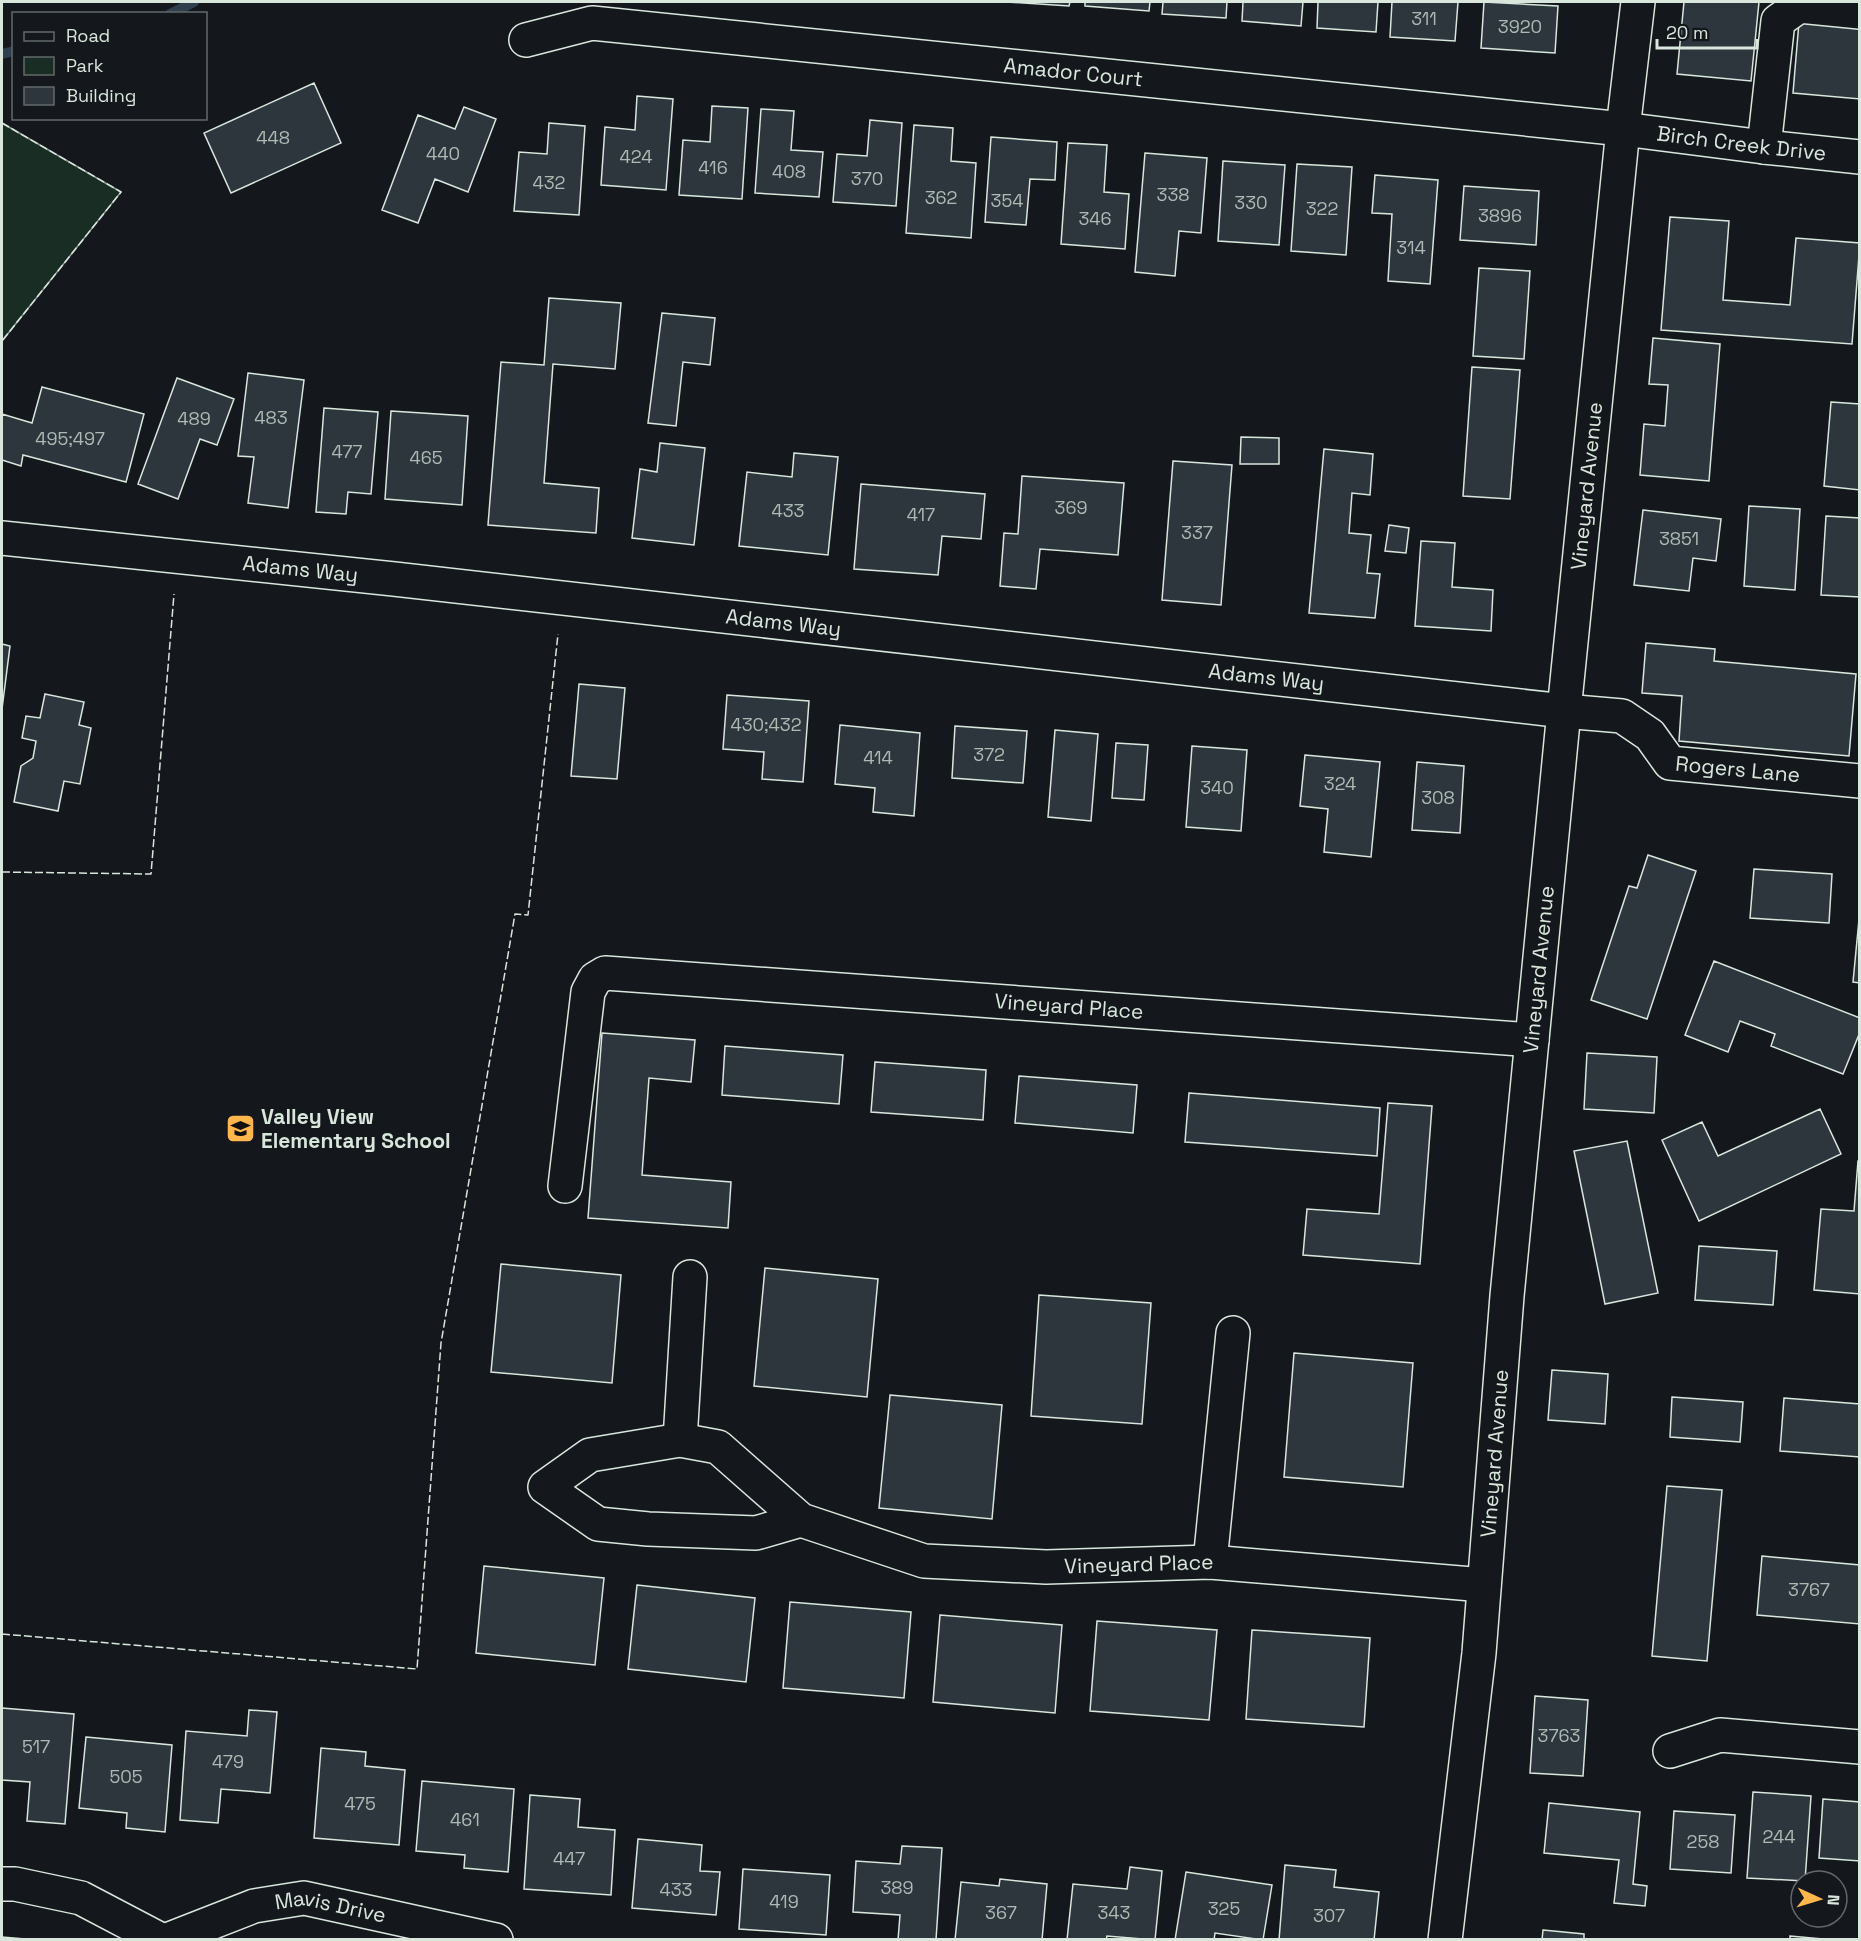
<svg xmlns="http://www.w3.org/2000/svg" width="1861" height="1941" viewBox="0 0 1861 1941" font-family="'Space Grotesk',sans-serif">
	<style>
		.green { fill: #1a2d24; stroke: #939e99; stroke-width: 1.5 }
		.lines { fill: none; stroke-linecap: round; stroke-linejoin: round }
		.stream { stroke: #2f3f4d; stroke-width: 10 }
		.building { fill: #2c363c; stroke: #d8e6dc; stroke-width: 1.5 }
		.minor-casing { stroke: #d8e6dc; stroke-width: 36 }
		.minor { stroke: #14181c; stroke-width: 33 }
		.fence { stroke: #d8e6dc; stroke-width: 1.5; stroke-dasharray: 8 3; stroke-linecap: butt }
		.labels { text-anchor: middle; stroke-width: 4.5; stroke-linejoin: round; paint-order: stroke }
		.number-label { font-size: 18px; fill: #adbab4 }
		.street-label { font-size: 21px; fill: #d8e6dc; stroke: #14181c }
		.poi-label { font-size: 21px; font-weight: bold; fill: #d8e6dc; stroke: #14181c; text-anchor: start }
	</style>
	<rect width="100%" height="100%" fill="#14181c"/>
	<path class="green" d="M2 123 121 192 2 341Z"/>
	<g class="lines">
		<path class="stream" d="M170 14 194 2
			M2 54 14 51"/>
	</g>
	<path class="building" d="M1007 2H1070L1069 6Z
		M1085 2H1150L1149 11 1085 6Z
		M1163 2H1227L1226 18 1162 14Z
		M1243 2H1303L1301 26 1242 21Z
		M1318 2H1378L1376 32 1317 28Z
		M1392 2H1458L1455 41 1390 37Z
		M1484 2 1558 6 1555 53 1481 48Z
		M1684 2H1759L1751 81 1677 74Z
		M1799 22 1860 28V99L1793 93Z
		M314 83 341 143 231 193 204 133Z
		M637 96 673 99 666 190 601 185 605 127 635 130Z
		M712 106 748 108 742 199 679 195 683 140 710 142Z
		M464 107 496 119 468 192 435 179 418 223 382 210 418 115 455 129Z
		M761 109 794 111 791 150 823 152 819 197 755 193Z
		M870 120 902 123 896 206 833 202 837 154 867 156Z
		M549 123 585 126 579 215 514 211 519 152 547 154Z
		M914 125 953 128 951 161 976 163 971 238 906 233Z
		M991 137 1057 142 1055 180 1030 179 1026 225 985 222Z
		M1068 143 1107 145 1104 192 1129 194 1125 249 1061 244Z
		M1145 153 1207 158 1201 233 1179 231 1175 276 1135 272Z
		M1223 161 1285 165 1279 245 1218 241Z
		M1297 164 1352 167 1346 255 1291 251Z
		M1375 175 1438 180 1430 284 1388 281 1392 214 1372 213Z
		M1464 186 1539 191 1536 245 1460 240Z
		M1670 217 1729 221 1723 300 1790 305 1796 238 1860 243 1852 344 1661 330Z
		M1479 268 1530 271 1524 359 1473 356Z
		M549 298 621 303 615 369 553 364 544 483 599 488 596 533 488 525 501 362 544 365Z
		M662 313 715 318 710 365 683 362 676 426 648 423Z
		M1653 338 1720 344 1709 481 1640 475 1644 424 1665 426 1668 385 1649 384Z
		M1472 367 1520 370 1510 499 1463 496Z
		M248 373 304 380 288 508 248 503 254 457 238 456Z
		M177 378 234 399 217 445 200 439 178 499 138 484Z
		M42 387 144 414 126 482 23 455 21 466 2 460V414L32 423Z
		M1831 402 1860 404V490L1824 486Z
		M324 408 378 412 371 494 348 492 346 514 316 512Z
		M391 411 468 416 462 505 385 499Z
		M1241 437 1279 438V464H1240Z
		M660 443 705 448 694 545 632 538 640 469 657 472Z
		M1324 449 1373 454 1370 495 1352 493 1349 533 1371 535 1367 573 1380 574 1375 618 1309 613Z
		M794 453 838 457 828 555 739 546 747 472 792 477Z
		M1173 461 1232 465 1221 605 1162 600Z
		M1022 476 1124 483 1118 555 1040 549 1036 589 1000 586 1004 533 1018 534Z
		M861 484 985 494 981 539 942 536 938 575 854 569Z
		M1749 506 1800 509 1795 590 1744 586Z
		M1643 510 1721 519 1716 561 1693 558 1689 591 1634 585Z
		M1826 516 1860 518V597L1821 595Z
		M1389 525 1409 528 1406 553 1385 551Z
		M1421 541 1455 543 1452 587 1493 590 1491 631 1415 626Z
		M1646 643 1715 649 1714 661 1856 674 1849 756 1679 741 1682 696 1642 693Z
		M2 644 10 646 2 709Z
		M579 684 625 688 617 779 571 776Z
		M45 694 84 702 79 725 91 728 80 784 64 781 58 811 14 802 21 766 33 758 36 741 22 738 26 716 40 718Z
		M727 695 809 701 803 782 762 779 764 752 723 749Z
		M840 725 920 733 914 816 873 812 875 788 835 784Z
		M955 726 1027 731 1023 783 952 778Z
		M1055 730 1098 734 1091 821 1048 817Z
		M1116 743 1148 745 1144 800 1112 798Z
		M1192 746 1247 750 1241 831 1186 827Z
		M1305 755 1380 762 1371 857 1324 852 1328 809 1300 806Z
		M1417 762 1464 766 1460 833 1412 830Z
		M1648 855 1696 871 1647 1019 1591 1000 1629 886 1637 888Z
		M1754 869 1832 874 1829 923 1750 918Z
		M1860 909V983L1853 982Z
		M1714 961 1860 1018V1032L1843 1074 1771 1046 1775 1034 1740 1021 1728 1052 1685 1035Z
		M602 1033 695 1040 691 1082 649 1078 642 1175 731 1182 728 1228 588 1218Z
		M725 1046 843 1055 839 1104 722 1095Z
		M1587 1053 1657 1057 1654 1113 1584 1109Z
		M875 1062 986 1070 983 1120 871 1112Z
		M1019 1076 1137 1085 1133 1133 1015 1123Z
		M1189 1093 1380 1108 1377 1156 1185 1142Z
		M1388 1103 1432 1106 1420 1264 1303 1255 1307 1209 1379 1214Z
		M1820 1109 1841 1154 1699 1221 1662 1140 1702 1122 1718 1156Z
		M1627 1141 1658 1293 1605 1304 1574 1151Z
		M1858 1161H1860V1294L1814 1290 1821 1209 1854 1211Z
		M1699 1246 1777 1251 1773 1305 1695 1300Z
		M501 1264 621 1275 612 1383 491 1372Z
		M765 1268 878 1279 867 1397 754 1386Z
		M1039 1295 1151 1303 1142 1424 1031 1416Z
		M1294 1353 1413 1363 1403 1487 1284 1477Z
		M1552 1370 1608 1374 1605 1424 1548 1420Z
		M890 1395 1002 1405 992 1519 879 1508Z
		M1672 1397 1743 1402 1740 1442 1670 1437Z
		M1784 1398 1860 1404V1457L1780 1451Z
		M1667 1486 1722 1490 1707 1661 1652 1656Z
		M1762 1556 1860 1565V1624L1757 1615Z
		M484 1566 604 1578 595 1665 476 1653Z
		M637 1585 755 1598 746 1682 628 1669Z
		M790 1602 911 1612 904 1698 783 1688Z
		M940 1615 1062 1625 1055 1713 933 1702Z
		M1097 1621 1217 1630 1209 1720 1090 1711Z
		M1252 1630 1370 1638 1364 1727 1246 1719Z
		M1535 1696 1588 1700 1583 1776 1530 1773Z
		M2 1708 74 1714 65 1824 27 1821 30 1782 2 1780Z
		M249 1710 277 1712 270 1793 221 1789 218 1823 180 1820 186 1731 247 1736Z
		M86 1737 172 1745 165 1832 126 1828 127 1813 79 1808Z
		M321 1748 366 1752 365 1766 405 1770 399 1845 314 1838Z
		M422 1781 514 1789 508 1872 464 1868 465 1855 416 1851Z
		M1753 1792 1811 1796 1805 1881 1747 1878Z
		M530 1795 580 1799 578 1827 615 1830 611 1895 524 1889Z
		M1823 1799 1860 1802V1861L1819 1858Z
		M1549 1803 1640 1812 1633 1884 1647 1886 1645 1906 1614 1903 1619 1860 1544 1853Z
		M1674 1811 1735 1815 1731 1873 1670 1869Z
		M638 1839 702 1845 700 1871 720 1872 716 1915 632 1908Z
		M902 1846 942 1848 936 1940H898L900 1915 853 1912 856 1861 900 1864Z
		M1285 1865 1336 1870 1334 1887 1379 1892 1374 1940H1279Z
		M1130 1867 1162 1871 1155 1940 1107 1936 1106 1940H1067L1073 1884 1127 1889Z
		M743 1869 830 1875 826 1935 739 1929Z
		M1186 1872 1272 1885 1263 1940 1215 1933 1214 1940H1175Z
		M1000 1879 1047 1884 1042 1940H955L961 1882 999 1886Z
		M1543 1930 1584 1934V1940H1542Z
		M1790 1936 1834 1940H1790Z
		M2 1937 37 1940H2Z"/>
	<g class="lines">
		<defs>
			<g id="minor">
				<path id="s1" d="M526 40 592 23 1623 129 1764 147 1860 157"/>
				<path d="M1764 147 1778 21 1799 6 1860 12"/>
				<path id="s2" d="M2 538 394 579 1564 711 1622 716 1650 735 1670 763 1860 781"/>
				<path id="s3" d="M565 1186 588 992 595 979 605 973 1532 1040"/>
				<path d="M680 1440 690 1277"/>
				<path id="s4" d="M801 1520 756 1533 648 1529 598 1524 545 1487 590 1455 680 1440 718 1447 801 1520 924 1561 1046 1567 1210 1562 1484 1585"/>
				<path d="M1210 1562 1233 1333"/>
				<path d="M1670 1751 1720 1735 1860 1747"/>
				<path d="M2 1884H15L81 1898 161 1940"/>
				<path id="s5" d="M167 1940 254 1906 304 1898 496 1940"/>
				<path id="s6" d="M1445 1940 1479 1653 1507 1296 1564 711 1623 129 1638 2"/>
			</g>
		</defs>
		<use href="#minor" class="minor-casing"/>
		<use href="#minor" class="minor"/>
		<path class="fence" d="M2 123 121 192 2 341
			M2 872 151 874 174 594
			M2 1634 417 1669 441 1343 515 914 528 915 558 634"/>
	</g>
	<defs>
		<symbol id="school-square" viewBox="-11 -11 22 22"><rect x="-9" y="-9" width="18" height="18" rx="4" fill="#ffb74d" stroke="#14181c"/><path d="M0-5L7-2L0 1L-7-2ZM-4 1L0 2.5L4 1V4Q0 6-4 4Z" fill="#111"/></symbol>
	</defs>
	<g fill-rule="evenodd">
		<use href="#school-square" x="224" y="1112" width="33" height="33"/>
	</g>
	<g class="labels">
		<g class="number-label">
			<text x="1424" y="25">311</text>
			<text x="1520" y="33">3920</text>
			<text x="273" y="144">448</text>
			<text x="443" y="160">440</text>
			<text x="636" y="163">424</text>
			<text x="713" y="174">416</text>
			<text x="789" y="178">408</text>
			<text x="867" y="185">370</text>
			<text x="549" y="189">432</text>
			<text x="1173" y="201">338</text>
			<text x="941" y="204">362</text>
			<text x="1007" y="207">354</text>
			<text x="1251" y="209">330</text>
			<text x="1322" y="215">322</text>
			<text x="1500" y="222">3896</text>
			<text x="1095" y="225">346</text>
			<text x="1411" y="254">314</text>
			<text x="271" y="424">483</text>
			<text x="194" y="425">489</text>
			<text x="70" y="445">495;497</text>
			<text x="347" y="458">477</text>
			<text x="426" y="464">465</text>
			<text x="1071" y="514">369</text>
			<text x="788" y="517">433</text>
			<text x="921" y="521">417</text>
			<text x="1197" y="539">337</text>
			<text x="1679" y="545">3851</text>
			<text x="766" y="731">430;432</text>
			<text x="989" y="761">372</text>
			<text x="878" y="764">414</text>
			<text x="1340" y="790">324</text>
			<text x="1217" y="794">340</text>
			<text x="1438" y="804">308</text>
			<text x="1809" y="1596">3767</text>
			<text x="1559" y="1742">3763</text>
			<text x="36" y="1753">517</text>
			<text x="228" y="1768">479</text>
			<text x="126" y="1783">505</text>
			<text x="360" y="1810">475</text>
			<text x="465" y="1826">461</text>
			<text x="1779" y="1843">244</text>
			<text x="1703" y="1848">258</text>
			<text x="569" y="1865">447</text>
			<text x="897" y="1894">389</text>
			<text x="676" y="1896">433</text>
			<text x="784" y="1908">419</text>
			<text x="1224" y="1915">325</text>
			<text x="1001" y="1919">367</text>
			<text x="1114" y="1919">343</text>
			<text x="1329" y="1922">307</text>
		</g>
		<g class="street-label">
			<text dy="7" stroke="none"><textPath href="#s1" startOffset="552">Amador Court</textPath></text>
			<text dy="7" stroke="none"><textPath href="#s1" startOffset="1224">Birch Creek Drive</textPath></text>
			<text dy="7" stroke="none"><textPath href="#s6" startOffset="1461">Vineyard Avenue</textPath></text>
			<text dy="7" stroke="none"><textPath href="#s2" startOffset="300">Adams Way</textPath></text>
			<text dy="7" stroke="none"><textPath href="#s2" startOffset="786">Adams Way</textPath></text>
			<text dy="7" stroke="none"><textPath href="#s2" startOffset="1272">Adams Way</textPath></text>
			<text dy="7" stroke="none"><textPath href="#s2" startOffset="1766">Rogers Lane</textPath></text>
			<text dy="7" stroke="none"><textPath href="#s6" startOffset="975">Vineyard Avenue</textPath></text>
			<text dy="7" stroke="none"><textPath href="#s3" startOffset="687">Vineyard Place</textPath></text>
			<text dy="7" stroke="none"><textPath href="#s6" startOffset="489">Vineyard Avenue</textPath></text>
			<text dy="7" stroke="none"><textPath href="#s4" startOffset="910">Vineyard Place</textPath></text>
			<text dy="7" stroke="none"><textPath href="#s5" startOffset="171">Mavis Drive</textPath></text>
		</g>
		<g class="poi-label">
			<text x="261" y="1124">Valley View<tspan x="261" dy="24">Elementary School</tspan></text>
		</g>
	</g>
	<rect width="1861" height="1941" fill="none" stroke="#d8e6dc" stroke-width="6"/>
	<rect x="12" y="12" width="195" height="108" fill="#14181c" stroke="#626a69" stroke-width="1.5"/>
	<rect x="24" y="32" width="30" height="9" fill="#14181c" stroke="#626a69" stroke-width="1.5"/>
	<text x="66" y="42" font-size="18" fill="#d8e6dc">Road</text>
	<rect x="24" y="57" width="30" height="18" fill="#1a2d24" stroke="#626a69" stroke-width="1.5"/>
	<text x="66" y="72" font-size="18" fill="#d8e6dc">Park</text>
	<rect x="24" y="87" width="30" height="18" fill="#2c363c" stroke="#626a69" stroke-width="1.5"/>
	<text x="66" y="102" font-size="18" fill="#d8e6dc">Building</text>
	<g transform="translate(1819 1899) rotate(94)"><circle r="28" fill="#14181c" stroke="#626a69" stroke-width="1.5"/>
	<path d="M0-4.5L10 22L0 15L-10 22Z" fill="#ffb74d"/>
	<text y="-9" font-size="16" font-weight="bold" text-anchor="middle" fill="#d8e6dc">N</text>
	</g>
	<path d="M1657 39v9h100v-9" fill="none" stroke="#d8e6dc" stroke-width="3"/>
	<text x="1666" y="39" font-size="18" fill="#d8e6dc" stroke="#14181c" stroke-width="4.5" paint-order="stroke">20 m</text>
</svg>
